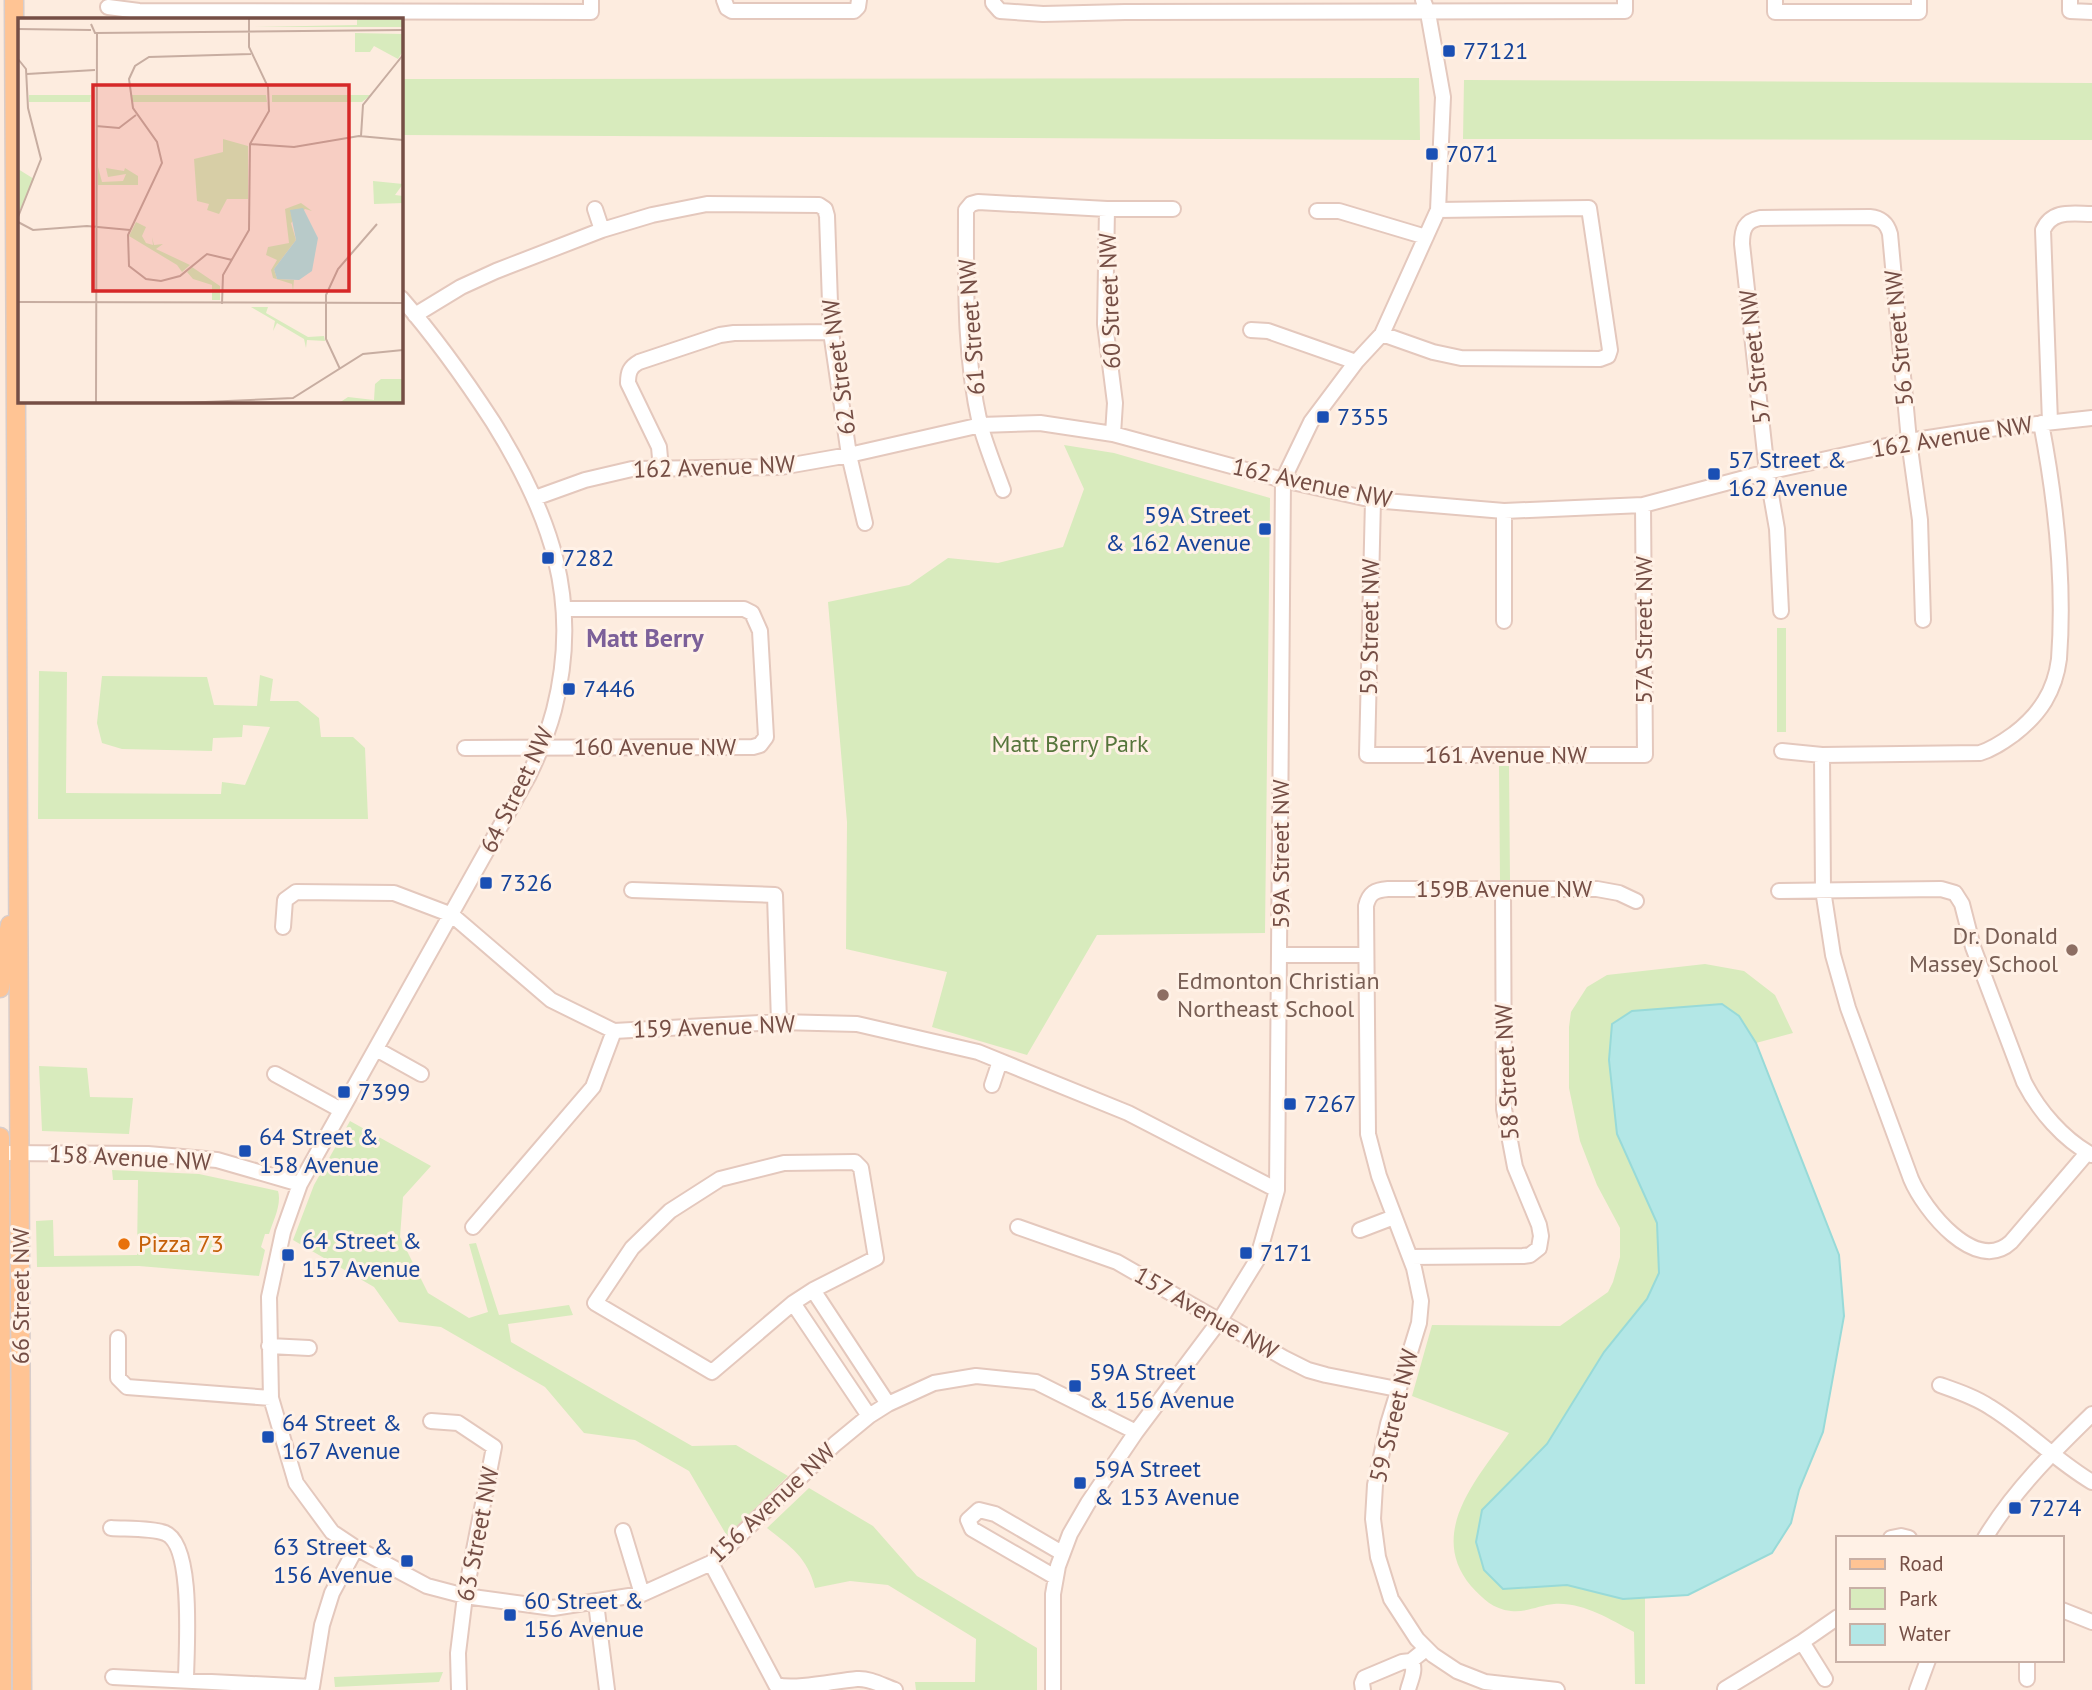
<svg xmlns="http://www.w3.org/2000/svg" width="2092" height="1690" viewBox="0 0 2092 1690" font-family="'PT Sans',sans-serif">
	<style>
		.green { fill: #d8ebbd }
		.water { fill: #b3e7e6; stroke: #98dad8; stroke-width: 2 }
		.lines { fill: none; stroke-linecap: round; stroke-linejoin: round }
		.minor-casing { stroke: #e4c8bd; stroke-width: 18 }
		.major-casing { stroke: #d8cdcb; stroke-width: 21 }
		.minor { stroke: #fff; stroke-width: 14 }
		.major { stroke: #ffc494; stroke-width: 18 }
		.transit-dot { fill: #1a4fb4; stroke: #fff1e6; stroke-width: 2.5 }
		.education-dot { fill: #8d6e63; stroke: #fff1e6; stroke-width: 2.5 }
		.food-dot { fill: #e8710a; stroke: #fff1e6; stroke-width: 2.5 }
		.labels { text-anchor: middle; stroke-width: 6; stroke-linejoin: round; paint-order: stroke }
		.transit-label { font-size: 24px; fill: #164399; stroke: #fff1e6; text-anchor: start }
		.street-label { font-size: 24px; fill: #754e45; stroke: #fff1e6 }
		.park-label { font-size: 24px; fill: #56753b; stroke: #fff1e6 }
		.education-label { font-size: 24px; fill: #785e54; stroke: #fff1e6; text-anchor: end }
		.food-label { font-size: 24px; fill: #c56008; stroke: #fff1e6; text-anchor: start }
		.neighbourhood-label { font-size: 26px; font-weight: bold; fill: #7c6099; stroke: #fff1e6 }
		.inset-road { fill: none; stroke: #c7ada1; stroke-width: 2 }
		.view { fill: #d62828; fill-opacity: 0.15; stroke: #d62828; stroke-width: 3.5 }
		.inset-edge { fill: none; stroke: #754e45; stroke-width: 3.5 }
	</style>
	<rect width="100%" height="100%" fill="#fdecdf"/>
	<path class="green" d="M1419 78 1420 140 401 135V79Z
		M1464 80 2092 83V140L1463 139Z
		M1064 445 1114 453 1270 498 1265 933 1097 935 1027 1055 932 1027 947 972 846 949 847 822 828 602 909 585 948 558 998 563 1063 547 1084 489Z
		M1777 628H1786V732H1777Z
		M39 671 67 672 66 793 221 794 222 782 245 785 270 727 243 725 242 737 213 738 212 751 122 749 102 743 97 723 102 676 207 677 214 705 257 706 260 675 273 679 270 701H298L319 718 321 737H353L365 748 368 819H38Z
		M1499 766H1509L1510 881H1500Z
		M1705 964 1744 971 1775 995 1793 1033 1756 1043 1739 1016 1617 1134 1657 1223 1659 1273 1647 1299 1604 1352 1547 1444 1482 1510 1476 1542 1484 1570 1503 1589 1567 1585 1623 1599 1645 1598V1684H1635L1634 1632C1609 1619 1583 1602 1554 1604 1540 1605 1525 1613 1511 1611 1493 1609 1483 1599 1471 1586 1426 1532 1479 1477 1509 1433L1412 1396 1432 1325 1560 1326 1608 1292 1613 1282 1620 1257V1228L1597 1185 1580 1141 1569 1088V1027L1571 1012 1587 987 1607 975Z
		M39 1066 87 1068 90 1097 133 1098 129 1134 42 1131Z
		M350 1121 431 1166 403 1197 400 1237 428 1293 469 1318 488 1312 469 1244 476 1243 499 1315 569 1305 573 1315 508 1324 511 1342 692 1446 736 1445 788 1476 727 1536 689 1471 635 1440 584 1433 545 1387 441 1327 399 1322 374 1287 293 1240 314 1185Z
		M112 1170 199 1174 278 1191C282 1204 273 1221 269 1234H265L261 1247 265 1250 259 1276 139 1266 37 1267 36 1221 53 1220 54 1256 137 1255 138 1180H113Z
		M809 1488 873 1526 917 1576 1037 1648V1690H916L915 1682H975L976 1639 888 1585 850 1581 815 1588C807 1557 791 1547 767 1528Z
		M443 1672 439 1682 335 1687 334 1677Z"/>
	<path class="water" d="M1722 1004 1739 1016 1756 1043 1839 1255 1844 1316 1823 1432 1799 1490 1791 1523 1772 1553 1688 1595 1623 1599 1567 1585 1503 1589 1484 1570 1476 1542 1482 1510 1547 1444 1604 1352 1647 1299 1659 1273 1657 1223 1617 1134 1609 1060 1612 1024 1632 1011Z"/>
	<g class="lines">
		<defs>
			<path id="minor" d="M724 0 727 8 732 11H854L858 7 859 0
				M993 0V3L1000 11 1043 14 1125 12 1625 11V0
				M1775 0V12H1919V0
				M2070 0V11L2092 12
				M108 7 139 11 591 12V0
				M595 209 602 230
				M1107 209 1105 324 1115 403 1113 434
				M1317 211H1339L1426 237
				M401 298C435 337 465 379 493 422 551 515 582 601 554 710 548 733 539 754 529 775L300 1184 283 1232 269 1297 271 1398 296 1483 332 1532 356 1548 427 1586 465 1596 553 1608 642 1594 711 1563 835 1444 869 1416 888 1404 934 1383 976 1376 1036 1382 1136 1432
				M415 315 461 287 496 271 602 230 652 215 707 204 819 205 825 209 827 216 831 332 849 455 865 523
				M1251 330 1268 331 1356 362
				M1382 334 1433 352 1461 358 1600 359 1608 356 1610 350 1589 208 1438 210
				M2050 422 2043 230C2052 209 2073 214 2092 214
				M2041 423C2056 501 2065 579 2059 659 2055 691 2040 714 2014 734 2003 742 1993 749 1980 753L1822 755 1823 890 1833 955 1848 1008 1911 1179C1924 1210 1976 1275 2011 1242L2087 1153
				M661 469 659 447 628 383C628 372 630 367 639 362L720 335 734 333 831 332
				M1003 490C995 468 986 446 980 424 964 354 966 282 966 210L971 204 978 202 1107 209H1173
				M535 498 585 480 632 469 781 467 849 455 981 425 1040 423 1113 434 1283 480 1373 500 1504 511 1643 505 1767 472 1909 441 1980 430 2092 418
				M1373 500 1367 755H1645L1643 505
				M1781 611 1777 529 1767 472 1742 244C1742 229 1745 221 1760 218L1870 217C1881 218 1887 223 1890 234L1909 441 1920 520 1923 620
				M1504 621V511
				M465 748 753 747 760 745 766 737 760 631 752 613 744 609H564
				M1782 751 1822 755
				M632 890 775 895 779 1022
				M1779 891 1941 889 1955 893 1962 904 1973 947 2024 1082C2039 1111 2063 1139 2092 1155
				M283 927 285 900 296 892 394 893 452 915 551 1000 614 1031 779 1022 857 1024 978 1052 1128 1113 1277 1190
				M1280 955H1365
				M376 1049 421 1074
				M275 1074 341 1110
				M992 1085 1000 1061
				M0 1153 148 1154 217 1160 300 1184
				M855 1162 861 1168 876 1258 813 1290 793 1303 712 1372 595 1303 632 1248 670 1211 720 1179 784 1163Z
				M473 1227 593 1087 614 1031
				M1018 1227 1117 1262 1284 1358 1308 1370 1326 1375 1397 1389
				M1360 1230 1394 1217
				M1410 1257 1523 1256 1530 1255 1539 1248 1541 1236 1539 1225 1515 1167 1504 1109 1503 889
				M813 1290 888 1404
				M793 1303 869 1416
				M118 1338V1378L127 1387 271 1398
				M269 1346 309 1348
				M1940 1385C1957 1391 1975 1397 1990 1407 2026 1429 2055 1460 2092 1482
				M431 1421 458 1423 494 1447 465 1596 458 1653 459 1690
				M111 1528C126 1529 152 1528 165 1533 195 1545 186 1653 186 1681
				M623 1531 642 1594
				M1891 1538 1901 1536 1909 1538
				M1985 1538C2014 1490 2053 1452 2092 1414
				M711 1563 776 1685C796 1690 835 1681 857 1679 870 1678 883 1686 895 1690
				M1055 1577 972 1529 968 1520 979 1510 995 1514 1062 1553
				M596 1603 607 1690
				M2062 1610 2092 1622
				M1802 1642 1825 1679
				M2027 1660V1679
				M113 1677 312 1687 322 1625 332 1593 356 1548
				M1725 1689 1802 1642 1838 1617
				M1053 1690V1594L1058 1566 1070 1534 1088 1503 1136 1432 1220 1320 1257 1260 1277 1190 1283 480 1311 422 1356 362 1382 334 1438 210 1443 97 1428 13 1423 0
				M1363 1690 1362 1683 1364 1678 1402 1662 1411 1661 1426 1649
				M1408 1690C1410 1681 1417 1669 1411 1661
				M1557 1690 1485 1682 1457 1671 1433 1655 1417 1639 1391 1599 1378 1557 1373 1519 1375 1485 1388 1424 1419 1323 1421 1301 1414 1268 1379 1176 1368 1134 1366 906C1369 893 1375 890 1388 889H1597L1619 893 1636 901
				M1917 1690 1928 1660"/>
			<path id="major" d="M14 0 22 1690
				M0 988 4 951 10 925
				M0 1137 2 1690"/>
		</defs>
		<use href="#minor" class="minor-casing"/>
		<use href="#major" class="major-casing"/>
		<use href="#minor" class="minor"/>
		<use href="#major" class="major"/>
	</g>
	<g class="transit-dot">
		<rect x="1442" y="44" width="14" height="14" rx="3.5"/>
		<rect x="1425" y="147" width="14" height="14" rx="3.5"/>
		<rect x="1316" y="410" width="14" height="14" rx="3.5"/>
		<rect x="1707" y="467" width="14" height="14" rx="3.5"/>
		<rect x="1258" y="522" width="14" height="14" rx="3.5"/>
		<rect x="541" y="551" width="14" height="14" rx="3.5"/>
		<rect x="562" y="682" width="14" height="14" rx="3.5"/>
		<rect x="479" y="876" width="14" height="14" rx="3.5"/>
		<rect x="337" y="1085" width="14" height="14" rx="3.5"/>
		<rect x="1283" y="1097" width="14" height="14" rx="3.5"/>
		<rect x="238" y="1144" width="14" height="14" rx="3.5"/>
		<rect x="1239" y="1246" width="14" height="14" rx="3.5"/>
		<rect x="281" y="1248" width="14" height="14" rx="3.5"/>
		<rect x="1068" y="1379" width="14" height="14" rx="3.5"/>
		<rect x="261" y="1430" width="14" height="14" rx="3.5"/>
		<rect x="1073" y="1476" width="14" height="14" rx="3.5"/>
		<rect x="2008" y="1501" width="14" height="14" rx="3.5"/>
		<rect x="400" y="1554" width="14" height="14" rx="3.5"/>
		<rect x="503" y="1608" width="14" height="14" rx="3.5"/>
	</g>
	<g class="education-dot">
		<circle cx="2072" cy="950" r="7"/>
		<circle cx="1163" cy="995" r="7"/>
	</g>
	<circle class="food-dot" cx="124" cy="1244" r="7"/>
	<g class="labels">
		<g class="transit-label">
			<text x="1463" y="59">77121</text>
			<text x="1446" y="162">7071</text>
			<text x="1337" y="425">7355</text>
			<text x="1728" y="468">57 Street &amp;<tspan x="1728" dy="28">162 Avenue</tspan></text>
			<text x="1251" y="523" text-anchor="end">59A Street<tspan x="1251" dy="28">&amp; 162 Avenue</tspan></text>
			<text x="562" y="566">7282</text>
			<text x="583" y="697">7446</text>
			<text x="500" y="891">7326</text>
			<text x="358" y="1100">7399</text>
			<text x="1304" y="1112">7267</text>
			<text x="259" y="1145">64 Street &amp;<tspan x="259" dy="28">158 Avenue</tspan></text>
			<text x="302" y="1249">64 Street &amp;<tspan x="302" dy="28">157 Avenue</tspan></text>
			<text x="1260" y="1261">7171</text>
			<text x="1089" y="1380">59A Street<tspan x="1089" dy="28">&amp; 156 Avenue</tspan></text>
			<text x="282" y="1431">64 Street &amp;<tspan x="282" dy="28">167 Avenue</tspan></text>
			<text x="1094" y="1477">59A Street<tspan x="1094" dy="28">&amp; 153 Avenue</tspan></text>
			<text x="2029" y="1516">7274</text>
			<text x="393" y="1555" text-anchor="end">63 Street &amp;<tspan x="393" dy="28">156 Avenue</tspan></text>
			<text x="524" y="1609">60 Street &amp;<tspan x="524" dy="28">156 Avenue</tspan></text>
		</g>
		<g class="street-label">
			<text transform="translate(1110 301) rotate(-92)" y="8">60 Street NW</text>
			<text transform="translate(972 327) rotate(-94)" y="8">61 Street NW</text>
			<text transform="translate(1899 338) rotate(-95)" y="8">56 Street NW</text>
			<text transform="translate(1755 357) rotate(-96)" y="8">57 Street NW</text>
			<text transform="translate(839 367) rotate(-97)" y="8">62 Street NW</text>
			<text transform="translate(1952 437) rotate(-9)" y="8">162 Avenue NW</text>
			<text transform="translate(714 467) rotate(-2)" y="8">162 Avenue NW</text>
			<text transform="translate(1312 483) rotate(12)" y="8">162 Avenue NW</text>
			<text transform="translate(1370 627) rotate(-89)" y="8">59 Street NW</text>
			<text transform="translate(1644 630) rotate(-90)" y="8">57A Street NW</text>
			<text x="655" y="755">160 Avenue NW</text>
			<text x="1506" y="763">161 Avenue NW</text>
			<text transform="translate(517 790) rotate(-64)" y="8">64 Street NW</text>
			<text transform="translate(1281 854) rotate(-90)" y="8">59A Street NW</text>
			<text x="1504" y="897">159B Avenue NW</text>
			<text transform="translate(714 1027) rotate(-2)" y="8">159 Avenue NW</text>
			<text transform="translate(1507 1072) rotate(-93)" y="8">58 Street NW</text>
			<text transform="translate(130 1158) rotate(3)" y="8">158 Avenue NW</text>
			<text transform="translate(21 1296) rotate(-90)" y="8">66 Street NW</text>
			<text transform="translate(1206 1313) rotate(30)" y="8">157 Avenue NW</text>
			<text transform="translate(1394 1416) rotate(-76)" y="8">59 Street NW</text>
			<text transform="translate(772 1503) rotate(-43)" y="8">156 Avenue NW</text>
			<text transform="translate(478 1534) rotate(-79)" y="8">63 Street NW</text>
		</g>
		<g class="park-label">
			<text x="1070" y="752">Matt Berry Park</text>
		</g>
		<g class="education-label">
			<text x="2058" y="944">Dr. Donald<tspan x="2058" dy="28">Massey School</tspan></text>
			<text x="1177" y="989" text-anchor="start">Edmonton Christian<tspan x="1177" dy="28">Northeast School</tspan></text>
		</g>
		<g class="food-label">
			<text x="138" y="1252">Pizza 73</text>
		</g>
		<g class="neighbourhood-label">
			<text x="645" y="647">Matt Berry</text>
		</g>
	</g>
	<g transform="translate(18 18)">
		<rect width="385" height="385" fill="#fdecdf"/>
		<path d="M339 0H385V9H233L339 7ZM337 15 385 16V33L380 41 356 28 352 34H337ZM11 77H73L72 84H11ZM113 77H248L249 84H115ZM254 77H353L344 84H254ZM205 121 230 128V181H209L201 196 189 192 191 186 179 183 176 141 205 134ZM80 149 84 164 105 163 108 156 90 159 88 150 106 153 107 150 120 158V167H80ZM0 151 16 161 0 196ZM355 163 385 166 377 177 385 178V185L356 186ZM283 185 294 193 287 191 273 205 278 222 256 251 259 261 276 262 275 273 274 266 255 260 253 252 259 242 248 237 250 229 271 225 267 191ZM118 204 128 209 124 218 128 225 135 227 134 219 136 227 145 226 138 231 172 247 164 254 159 247 111 218ZM174 249 202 268V282H194V274H187L194 272V267L175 261 169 254ZM233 289H250L248 295 290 319 306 318 307 323 289 322 288 330 286 321 259 305 255 313 257 303ZM363 361H385V385H321L330 379 356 382 357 366Z" fill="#d8ebbd"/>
		<path d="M285 190 300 220 294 253 281 262 259 261 256 251 278 222 272 192Z" fill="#b3e7e6"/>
		<path class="inset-road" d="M73 6 77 15 385 12M0 11 73 12M0 41 8 51 10 90 23 141 0 199M9 56 77 52M78 108 101 110 118 97M343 118 345 87 385 37M232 126 276 129 341 118 385 122M0 204 15 212 69 208 112 212M214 242 189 236 162 258 143 263 128 261 111 248 110 217 144 145 139 124 115 90 111 61 117 48 131 39 233 36M0 284 385 285M204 286 205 257 231 212 232 126 251 93 250 69 231 29V0M322 351 308 321V277L320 251 359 206M78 385 79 14M165 385 275 380 345 336 385 332"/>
		<path class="view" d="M75 67H331V273H75Z"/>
		<rect width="385" height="385" class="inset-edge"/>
	</g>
	<rect x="1836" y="1536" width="228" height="126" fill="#fff1e6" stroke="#c8b0a6" stroke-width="2"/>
	<rect x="1850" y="1559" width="35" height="10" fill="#ffc494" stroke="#c8b0a6" stroke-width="2"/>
	<text x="1899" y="1571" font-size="21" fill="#754e45">Road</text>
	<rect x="1850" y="1588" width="35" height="21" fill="#d8ebbd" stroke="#c8b0a6" stroke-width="2"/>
	<text x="1899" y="1606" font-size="21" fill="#754e45">Park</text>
	<rect x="1850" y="1624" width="35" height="21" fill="#b3e7e6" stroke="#c8b0a6" stroke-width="2"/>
	<text x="1899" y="1641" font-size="21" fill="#754e45">Water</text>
</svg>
